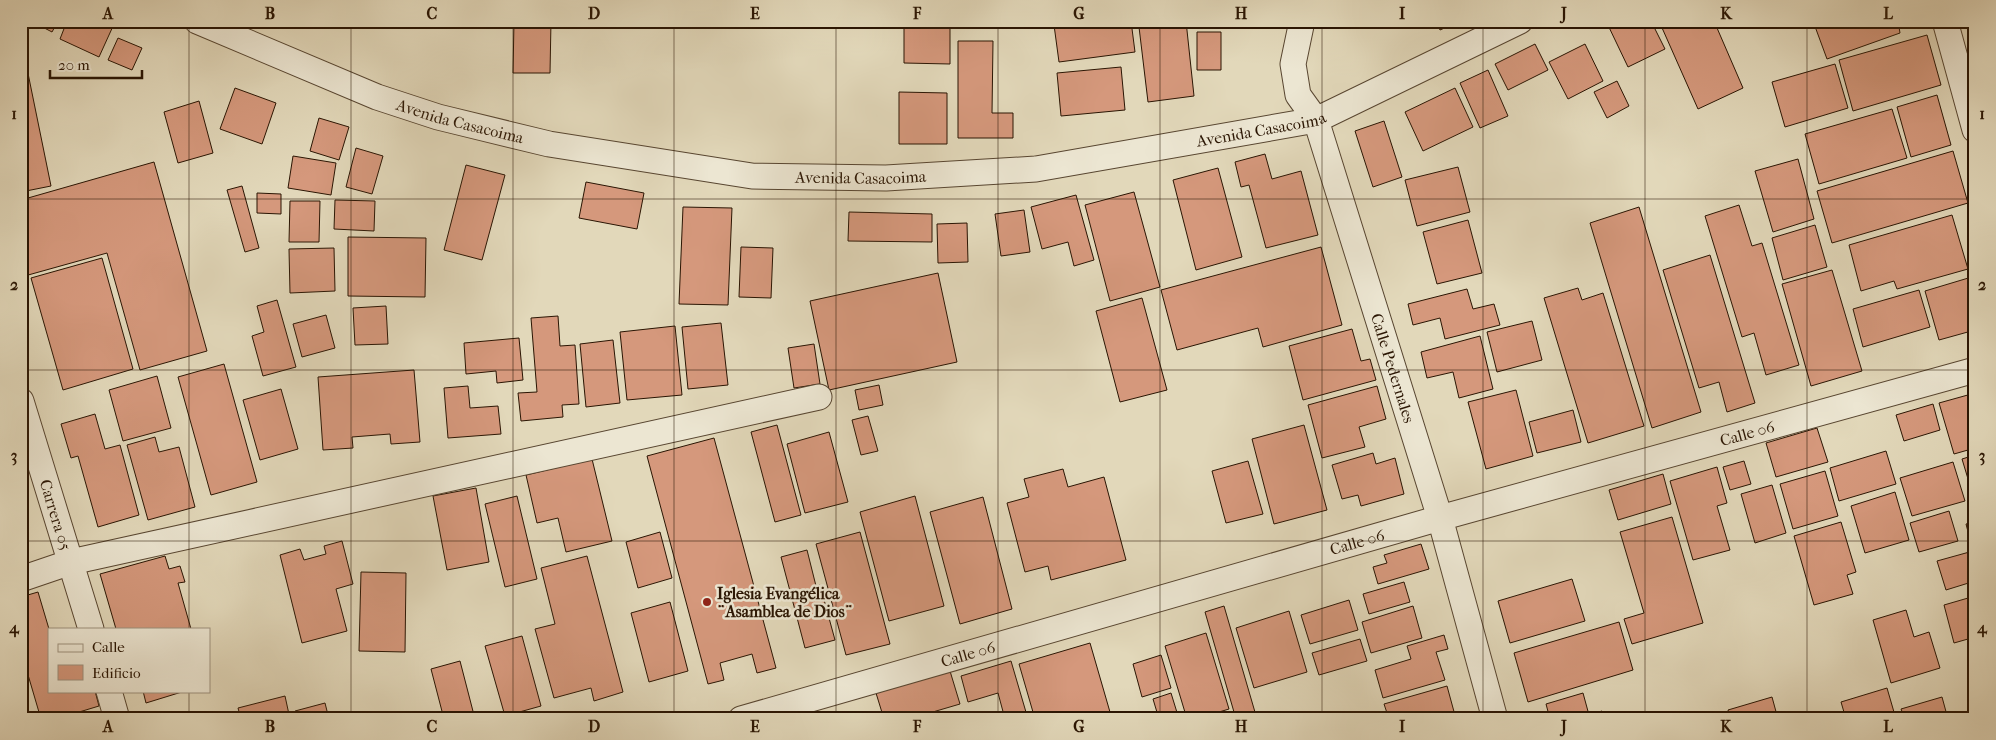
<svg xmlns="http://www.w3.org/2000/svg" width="1996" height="740" viewBox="0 0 1996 740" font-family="'IM FELL French Canon',serif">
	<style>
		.building { fill: #d5987c; stroke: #2a1503 }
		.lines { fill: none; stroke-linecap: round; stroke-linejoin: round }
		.minor-casing { stroke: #584631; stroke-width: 27 }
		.minor { stroke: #ece6d2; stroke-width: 25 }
		.grid { fill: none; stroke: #2a1503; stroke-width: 1; stroke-opacity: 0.55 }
		.poi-dot { fill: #8f2418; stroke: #ece6d2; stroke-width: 2 }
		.labels { text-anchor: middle; stroke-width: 5; stroke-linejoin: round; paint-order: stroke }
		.street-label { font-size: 16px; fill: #2a1503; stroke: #ece6d2 }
		.poi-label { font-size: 16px; font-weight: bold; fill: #2a1503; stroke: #ece6d2; text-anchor: start }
		.neatline { fill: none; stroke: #2a1503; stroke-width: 2 }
		.grid-label { font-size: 16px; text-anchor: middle; font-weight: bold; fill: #2a1503 }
	</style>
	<rect width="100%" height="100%" fill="#e2d8ba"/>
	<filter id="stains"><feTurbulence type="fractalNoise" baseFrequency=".004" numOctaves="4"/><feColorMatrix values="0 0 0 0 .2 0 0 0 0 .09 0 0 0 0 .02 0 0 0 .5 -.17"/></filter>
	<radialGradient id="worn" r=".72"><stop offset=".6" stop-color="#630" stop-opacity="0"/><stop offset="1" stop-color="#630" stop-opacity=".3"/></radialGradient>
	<path class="building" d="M31 21H58L52 32Z
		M67 21H108L114 24 99 57 60 39Z
		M514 21H551L550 73H513Z
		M904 21H950V64L904 63Z
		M1080 21H1131L1135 52 1059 62 1054 25Z
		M1186 21 1194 96 1148 102 1139 27Z
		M1227 21H1258L1257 27Z
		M1436 21H1460L1440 30Z
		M1606 21H1651L1665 49 1628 67Z
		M1659 21H1714L1743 88 1698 109Z
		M1813 21H1898L1900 33 1827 59Z
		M1197 32H1221V70H1197Z
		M1927 35 1941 85 1853 111 1839 60Z
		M118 38 142 48 132 70 108 60Z
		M21 39 51 186 21 192Z
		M958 41H993L992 113H1013V138H958Z
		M1535 44 1548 70 1508 90 1495 64Z
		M1585 44 1603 81 1568 99 1549 62Z
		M1835 64 1848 108 1785 127 1772 82Z
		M1121 67 1125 110 1061 116 1057 73Z
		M1488 70 1508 116 1480 128 1460 83Z
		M1617 81 1629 106 1607 118 1594 92Z
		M235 88 276 103 262 144 220 129Z
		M1455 88 1473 127 1423 151 1405 112Z
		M899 92 947 93V144H899Z
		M1937 95 1951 145 1911 157 1897 107Z
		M199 101 213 153 178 163 164 112Z
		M1892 109 1907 158 1819 184 1805 134Z
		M319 118 349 127 339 160 310 151Z
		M1384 121 1402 177 1373 187 1355 131Z
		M356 148 383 156 372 194 346 187Z
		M1953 151 1968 203 1832 243 1817 191Z
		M1265 154 1272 179 1301 171 1318 235 1266 248 1249 185 1241 187 1235 162Z
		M293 156 336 163 331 195 288 188Z
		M1798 159 1814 219 1773 232 1755 171Z
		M154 162 207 351 140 370 107 253 21 277V200Z
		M466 165 505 175 482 260 444 250Z
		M1458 167 1470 212 1417 226 1405 180Z
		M1218 168 1242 257 1196 270 1173 180Z
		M586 182 644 193 637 229 579 218Z
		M242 186 259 248 245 252 227 190Z
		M1134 192 1160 287 1110 301 1085 205Z
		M257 193 281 194V214L257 213Z
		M1076 195 1094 260 1074 266 1068 242 1042 249 1031 207Z
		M335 200 375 201 374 231 334 229Z
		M290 201H320L319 242H289Z
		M1739 205 1752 246 1762 243 1799 365 1766 375 1754 333 1742 337 1705 216Z
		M683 207 732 208 728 305 679 304Z
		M1639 207 1701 412 1652 428 1590 223Z
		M1024 210 1030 252 1001 256 995 214Z
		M849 212 932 214V242L848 241Z
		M1952 215 1968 269 1897 289 1894 281 1861 291 1849 245Z
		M1468 220 1482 273 1437 284 1423 232Z
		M967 223 968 262 938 263 937 224Z
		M1815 225 1827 267 1783 280 1772 238Z
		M348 237 426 238 425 297 348 296Z
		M741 247 773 248 771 298 739 297Z
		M1321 247 1342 325 1263 347 1258 328 1177 350 1161 290Z
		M334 248 335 291 290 293 289 249Z
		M1710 255 1755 403 1727 412 1719 382 1699 388 1663 270Z
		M102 258 133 369 63 390 31 278Z
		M1832 270 1862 371 1811 386 1782 284Z
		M938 273 957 362 829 390 810 301Z
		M1975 276V330L1939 340 1925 291Z
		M1578 288 1582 300 1603 293 1644 426 1588 443 1544 298Z
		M1467 289 1473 309 1494 304 1500 325 1445 339 1440 318 1413 325 1408 304Z
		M1919 290 1930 327 1863 347 1853 309Z
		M1142 298 1167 390 1120 402 1096 311Z
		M277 300 296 367 263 376 252 336 264 332 257 306Z
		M386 306 388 344 355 345 353 308Z
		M326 315 335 348 302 357 293 324Z
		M558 316 560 346 575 345 579 404 562 405 563 417 521 421 518 393 537 392 531 318Z
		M1532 321 1542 360 1497 372 1487 332Z
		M721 323 728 385 688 389 682 327Z
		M675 326 682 395 627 400 620 332Z
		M1352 329 1361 361 1370 359 1376 380 1303 400 1289 346Z
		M1480 336 1493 389 1459 398 1453 372 1427 378 1421 352Z
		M519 338 523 380 497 383 496 371 466 374 464 343Z
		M613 340 620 403 586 407 580 344Z
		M814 344 820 384 794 388 788 348Z
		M224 364 257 482 211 495 178 377Z
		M414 370 420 442 391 444 390 434 352 437 353 448 323 450 318 377Z
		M157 376 171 428 123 441 109 390Z
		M879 385 883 405 859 410 855 390Z
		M468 386 470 408 498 406 501 434 448 438 444 388Z
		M1377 386 1386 419 1359 427 1365 447 1322 458 1308 405Z
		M281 389 298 449 260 460 243 400Z
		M1516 390 1533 456 1486 469 1468 402Z
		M1975 393V448L1954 454 1939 403Z
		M1933 404 1940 430 1904 441 1896 415Z
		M1573 410 1581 442 1537 453 1529 422Z
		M95 414 105 449 120 445 139 515 98 527 78 456 71 458 61 424Z
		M868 416 878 451 861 455 852 420Z
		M777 425 801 515 775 522 751 432Z
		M1304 425 1327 510 1274 524 1252 439Z
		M1817 428 1828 462 1776 477 1766 443Z
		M829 432 848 502 805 513 787 444Z
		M155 437 159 452 179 447 195 507 148 520 127 445Z
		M714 438 776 668 757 673 752 654 720 663 724 680 708 684 647 456Z
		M1886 451 1896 484 1839 501 1830 468Z
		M1373 453 1376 464 1395 458 1404 494 1361 506 1358 495 1342 499 1332 465Z
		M1975 455V502L1962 459Z
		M592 459 612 541 566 552 558 518 537 523 526 475Z
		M1248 461 1263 514 1226 523 1212 471Z
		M1744 461 1751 484 1730 490 1723 467Z
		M1953 462 1965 501 1912 516 1900 478Z
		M1717 467 1727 503 1717 506 1730 550 1693 560 1670 481Z
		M1063 469 1068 487 1104 477 1126 560 1051 580 1048 566 1025 572 1007 503 1029 497 1024 479Z
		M1825 471 1838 516 1793 529 1780 484Z
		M1663 474 1671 504 1618 520 1609 490Z
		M1772 485 1786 533 1755 543 1741 494Z
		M476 488 489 562 447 570 433 496Z
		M1895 492 1909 540 1865 553 1851 506Z
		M517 496 537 579 505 587 485 504Z
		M915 496 944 606 889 621 860 512Z
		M983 497 1012 609 960 624 930 512Z
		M1949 511 1958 541 1919 552 1910 523Z
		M1672 517 1703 623 1632 644 1624 619 1644 613 1620 532Z
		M1841 522 1856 572 1847 575 1853 594 1814 605 1794 536Z
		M1975 522V581L1946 590 1937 561 1973 551 1966 524Z
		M660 532 672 578 638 588 626 542Z
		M860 532 890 644 846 655 816 544Z
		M342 541 353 584 336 589 347 631 302 643 280 555 300 549 304 560 326 554 324 546Z
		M1421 544 1429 569 1378 584 1373 567 1387 563 1384 555Z
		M807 550 816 586 820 585 835 640 805 648 781 557Z
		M165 556 169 569 180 566 185 582 178 583 191 629H116L100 574Z
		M587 556 623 692 594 701 591 688 554 698 535 629 555 624 541 568Z
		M361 572 406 573 405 652 359 651Z
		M1572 579 1585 621 1510 643 1498 601Z
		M1404 582 1410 602 1369 614 1363 594Z
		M38 592 49 629V691H95L99 706 56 719H41L21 651V597Z
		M1975 596V637L1954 643 1944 605Z
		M1349 600 1358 630 1310 644 1301 615Z
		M670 602 688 671 649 682 631 613Z
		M1224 606 1257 719H1236L1205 612Z
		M1413 606 1422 638 1371 653 1362 622Z
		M1906 610 1914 637 1929 632 1940 668 1891 683 1873 620Z
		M1289 611 1307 672 1254 688 1236 628Z
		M1619 622 1633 670 1528 702 1514 653Z
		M1206 633 1229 709 1196 719H1187L1165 646Z
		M1444 635 1448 649 1436 652 1445 680 1383 698 1375 670 1411 659 1407 646Z
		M522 636 541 706 505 716 485 646Z
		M1360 639 1367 661 1319 675 1312 653Z
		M1090 643 1112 719H1035L1019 664Z
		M1161 655 1171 688 1142 697 1133 664Z
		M460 661 475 719H444L431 669Z
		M1011 661 1028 719H1005L998 693 968 702 961 676Z
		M950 671 960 704 909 719H884L876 693Z
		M1447 686 1456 719H1412L1411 715 1399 719H1389L1384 704Z
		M1887 688 1896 719H1846L1841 702Z
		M143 691H185L146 703Z
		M1171 693 1179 719H1159L1153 699Z
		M1583 693 1589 715 1602 711 1604 719H1550L1546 704Z
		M285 696 290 719H241L238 708Z
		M1772 697 1778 719H1730L1728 710Z
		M1942 697 1948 719H1905L1901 709Z
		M325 703 329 719H297L295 711Z
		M837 713 839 719H815Z"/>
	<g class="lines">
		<defs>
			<g id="minor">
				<path id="s1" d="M197 21 377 97 438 117 549 144 752 176 886 178 1036 169 1316 120 1520 21"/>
				<path id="s2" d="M1302 21 1293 64 1298 95 1316 120 1440 518 1495 719"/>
				<path d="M1945 21 1975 130"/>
				<path id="s3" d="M21 401 91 629"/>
				<path d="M21 579 71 562 819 397"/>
				<path d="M109 691 117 719"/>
				<path id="s4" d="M741 719 1440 518 1975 370"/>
			</g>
		</defs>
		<use href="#minor" class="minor-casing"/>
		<use href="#minor" class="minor"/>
	</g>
	<path class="grid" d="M189 21V629M351 21V719M513 21V719M674 21V719M836 21V719M998 21V719M1160 21V719M1322 21V719M1483 21V719M1645 21V719M1807 21V719M21 199H1975M21 370H1975M21 541H1975M189 691V719"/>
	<circle class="poi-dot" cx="707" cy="602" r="5"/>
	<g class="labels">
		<g class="street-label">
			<text dy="6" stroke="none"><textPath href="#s1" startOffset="282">Avenida Casacoima</textPath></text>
			<text dy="6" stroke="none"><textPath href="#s1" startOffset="1092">Avenida Casacoima</textPath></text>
			<text dy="6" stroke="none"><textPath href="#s1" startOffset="688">Avenida Casacoima</textPath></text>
			<text dy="6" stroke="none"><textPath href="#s2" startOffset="366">Calle Pedernales</textPath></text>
			<text dy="6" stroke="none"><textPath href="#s4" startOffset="1046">Calle 06</textPath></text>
			<text dy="6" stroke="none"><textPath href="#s3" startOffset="119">Carrera 05</textPath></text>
			<text dy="6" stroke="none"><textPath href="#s4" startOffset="641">Calle 06</textPath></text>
			<text dy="6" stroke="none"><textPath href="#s4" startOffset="236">Calle 06</textPath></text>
		</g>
		<g class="poi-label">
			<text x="717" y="599">Iglesia Evangélica<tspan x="717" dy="18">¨Asamblea de Dios¨</tspan></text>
		</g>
	</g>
	<rect width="1996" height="740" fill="none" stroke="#e2d8ba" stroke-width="55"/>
	<rect x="48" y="628" width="162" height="65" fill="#ece6d2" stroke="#9e927f"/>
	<rect x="58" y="644" width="25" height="8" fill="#ece6d2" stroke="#9e927f"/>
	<text x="92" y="652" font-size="15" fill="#2a1503">Calle</text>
	<rect x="58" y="665" width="25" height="15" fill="#d5987c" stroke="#9e927f"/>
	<text x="92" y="678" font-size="15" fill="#2a1503">Edificio</text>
	<path d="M50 70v8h92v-8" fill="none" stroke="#2a1503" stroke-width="2.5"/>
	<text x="58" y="70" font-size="15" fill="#2a1503" stroke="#ece6d2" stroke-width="4" paint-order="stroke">20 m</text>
	<rect x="28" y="28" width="1940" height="684" class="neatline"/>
	<g class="grid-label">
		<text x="108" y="19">A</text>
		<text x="270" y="19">B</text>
		<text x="432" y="19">C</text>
		<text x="594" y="19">D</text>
		<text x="755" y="19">E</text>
		<text x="917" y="19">F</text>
		<text x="1079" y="19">G</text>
		<text x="1241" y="19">H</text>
		<text x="1402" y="19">I</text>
		<text x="1564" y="19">J</text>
		<text x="1726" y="19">K</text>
		<text x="1888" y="19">L</text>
		<text x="14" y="119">1</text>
		<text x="1982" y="119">1</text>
		<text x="14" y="290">2</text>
		<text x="1982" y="290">2</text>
		<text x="14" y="461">3</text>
		<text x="1982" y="461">3</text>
		<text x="14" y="633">4</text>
		<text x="1982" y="633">4</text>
		<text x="108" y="732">A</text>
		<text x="270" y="732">B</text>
		<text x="432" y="732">C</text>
		<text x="594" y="732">D</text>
		<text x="755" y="732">E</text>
		<text x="917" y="732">F</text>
		<text x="1079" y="732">G</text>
		<text x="1241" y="732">H</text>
		<text x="1402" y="732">I</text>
		<text x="1564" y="732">J</text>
		<text x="1726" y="732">K</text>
		<text x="1888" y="732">L</text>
	</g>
	<rect width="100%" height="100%" filter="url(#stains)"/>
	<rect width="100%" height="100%" fill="url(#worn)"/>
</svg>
